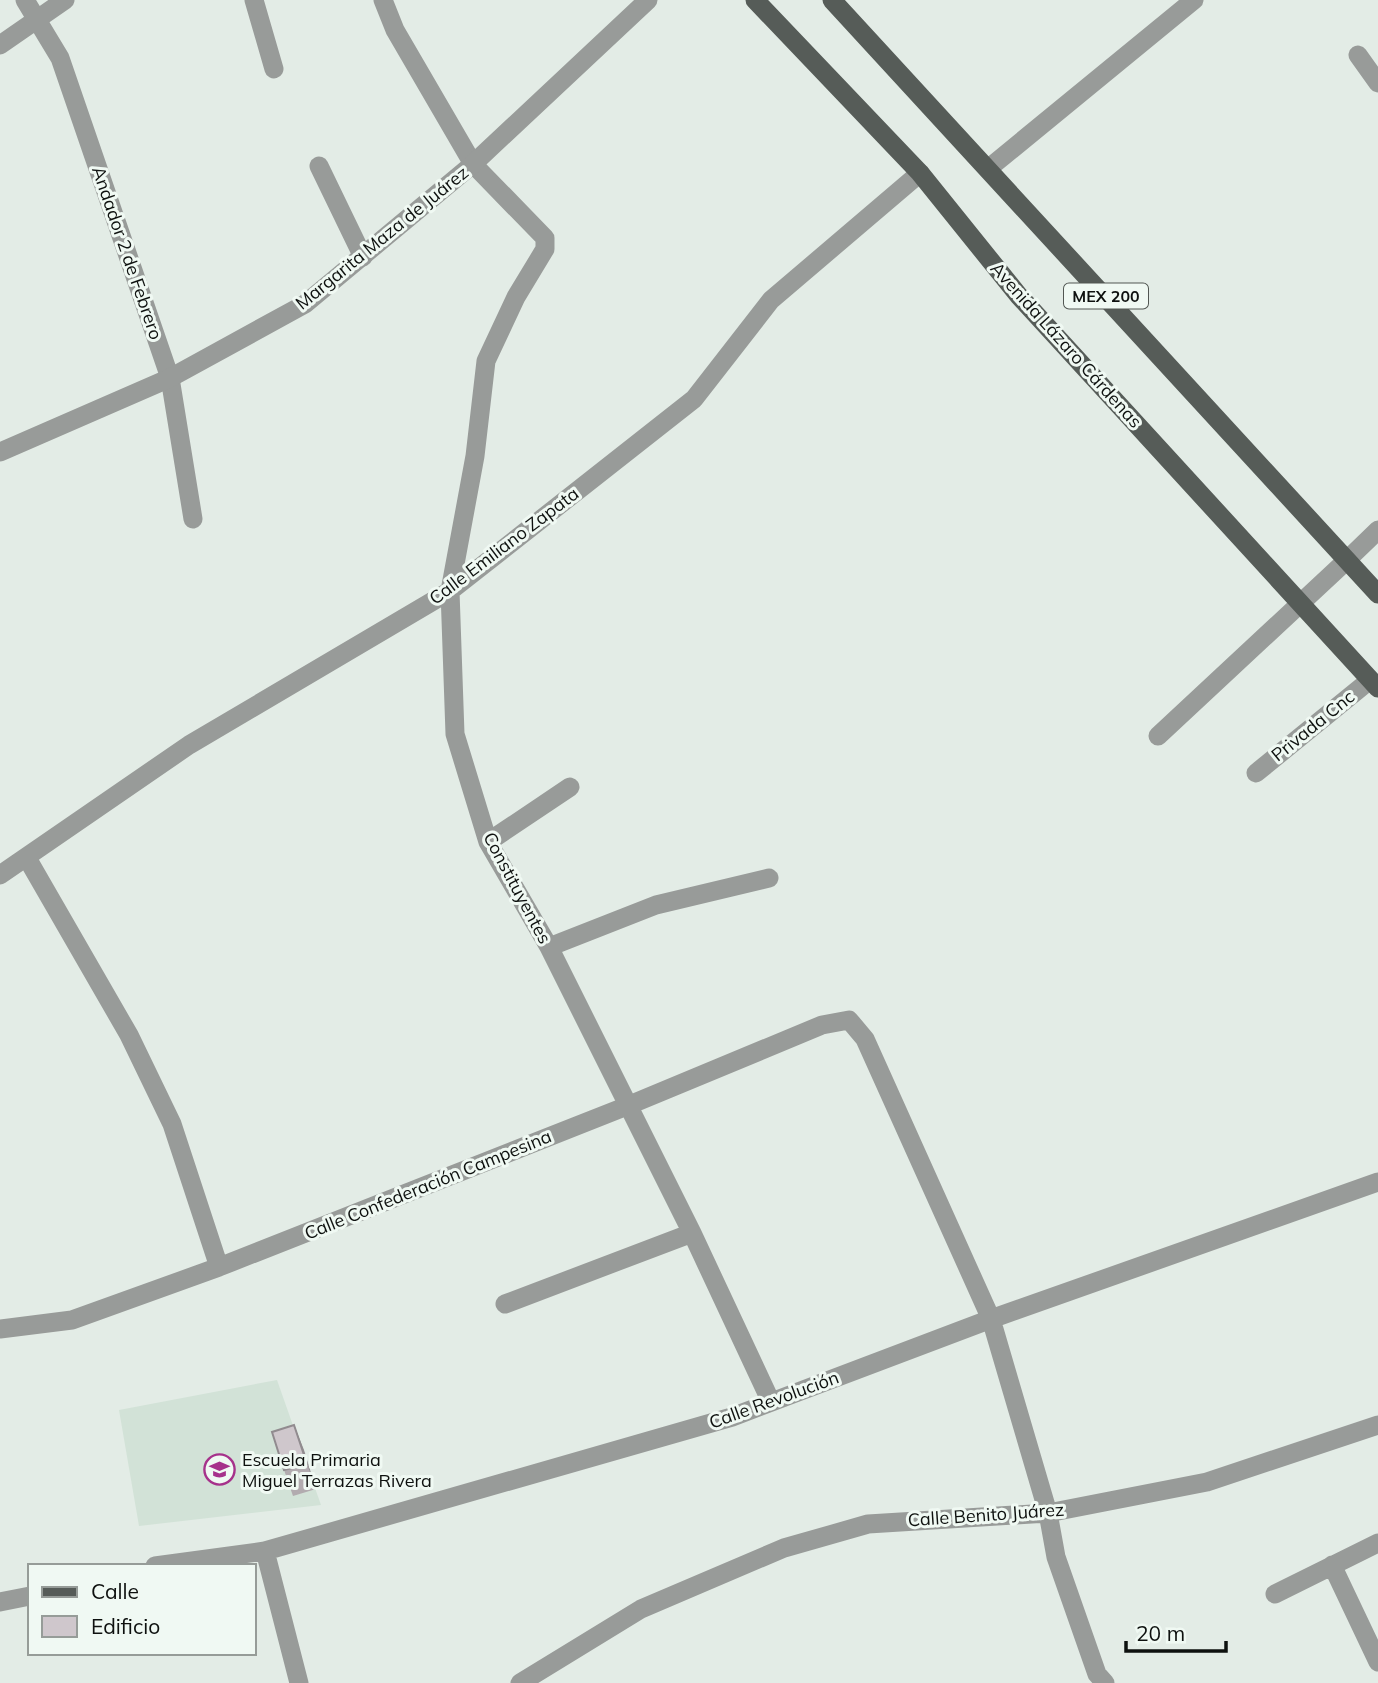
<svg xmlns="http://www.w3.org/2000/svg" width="1378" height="1683" viewBox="0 0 1378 1683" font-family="Mulish,sans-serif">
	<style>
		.built { fill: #d2e2d7 }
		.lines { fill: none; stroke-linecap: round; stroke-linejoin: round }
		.service { stroke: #989b99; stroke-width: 19 }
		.minor { stroke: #989b99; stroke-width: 19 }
		.tertiary { stroke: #989b99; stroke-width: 19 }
		.primary { stroke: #565c58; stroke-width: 19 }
		.wall { fill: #b2abaf }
		.shaded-wall { fill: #918b8f }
		.building { fill: #cfc7cc; stroke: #918b8f; stroke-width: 2 }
		.labels { text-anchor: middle; stroke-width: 6; stroke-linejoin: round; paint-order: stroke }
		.shield { fill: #f0f9f3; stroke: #525753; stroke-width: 2 }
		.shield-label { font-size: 16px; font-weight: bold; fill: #0e110f }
		.street-label { font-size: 18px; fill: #0e110f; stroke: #f0f9f3 }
		.poi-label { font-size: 18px; fill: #0e110f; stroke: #f0f9f3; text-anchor: start }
	</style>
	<rect width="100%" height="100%" fill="#e3ece6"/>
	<path class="built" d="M277 1380 321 1505 139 1526 119 1410Z"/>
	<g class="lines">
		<path class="service" d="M1358 55 1378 83
			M1347 560 1378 530"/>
		<path class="minor" d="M25 0 60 58 170 378 193 519
			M254 0 274 69
			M383 0 395 30 473 164 545 238V249L516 297 486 361 475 456 450 591 455 734 488 842 549 947 692 1233 771 1402
			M0 45 65 0
			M319 166 363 257
			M989 168 1194 0
			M1158 736 1347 560
			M1256 773 1370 680
			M488 842 570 787
			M27 858 129 1035 172 1124 219 1267
			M0 875 189 745 450 591 694 399 771 300 920 173
			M549 947 656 905 769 878
			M505 1304 692 1233
			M0 1329 72 1320 219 1267 627 1106 822 1025 849 1020 865 1039 991 1319 1048 1513 1056 1557 1097 1674 1105 1683
			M265 1551 299 1683
			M1332 1565 1378 1662
			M155 1566 265 1551 732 1417 991 1319 1378 1182
			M1275 1594 1378 1543
			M0 1602 30 1596
			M520 1683 641 1609 784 1548 868 1524 1048 1513 1207 1482 1378 1425"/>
		<path class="tertiary" d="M0 452 170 378 305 304 473 164 648 0"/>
		<path class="primary" d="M755 0 920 173 1019 296 1378 688
			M832 0 1378 594"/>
	</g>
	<path class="wall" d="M294 1425 316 1489 293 1496 284 1470Z"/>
	<path class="shaded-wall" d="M294 1425 304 1450 316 1489 307 1464Z"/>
	<path class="building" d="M294 1425 307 1464 284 1470 272 1432Z"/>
	<defs>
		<symbol id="school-ring" viewBox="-11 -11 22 22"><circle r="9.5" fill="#f0f9f3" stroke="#a6318b" stroke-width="1.5"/><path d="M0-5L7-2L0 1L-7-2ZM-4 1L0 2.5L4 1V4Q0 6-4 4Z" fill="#a6318b"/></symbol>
	</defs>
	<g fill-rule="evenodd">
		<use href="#school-ring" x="202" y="1452" width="35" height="35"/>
	</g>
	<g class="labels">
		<rect class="shield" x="1064" y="283.5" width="84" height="25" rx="5"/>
		<g class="shield-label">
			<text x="1106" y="302">MEX 200</text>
		</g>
		<g class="street-label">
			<text transform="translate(382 238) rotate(-39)" y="6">Margarita Maza de Juárez</text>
			<text transform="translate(127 253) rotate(71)" y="6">Andador 2 de Febrero</text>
			<text transform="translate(1066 345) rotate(48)" y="6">Avenida Lázaro Cárdenas</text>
			<text transform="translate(504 546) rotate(-37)" y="6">Calle Emiliano Zapata</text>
			<text transform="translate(1313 726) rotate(-39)" y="6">Privada Cnc</text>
			<text transform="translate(517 888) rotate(62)" y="6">Constituyentes</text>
			<text transform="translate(428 1185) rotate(-22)" y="6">Calle Confederación Campesina</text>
			<text transform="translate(774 1400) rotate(-20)" y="6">Calle Revolución</text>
			<text transform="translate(986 1515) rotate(-4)" y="6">Calle Benito Juárez</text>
		</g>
		<g class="poi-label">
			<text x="242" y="1466">Escuela Primaria<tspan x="242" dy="21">Miguel Terrazas Rivera</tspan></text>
		</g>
	</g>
	<rect x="28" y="1564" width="228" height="91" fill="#f0f9f3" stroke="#969c98" stroke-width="2"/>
	<rect x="42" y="1587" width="35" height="10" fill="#565c58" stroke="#969c98" stroke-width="2"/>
	<text x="91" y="1599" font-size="21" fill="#0e110f">Calle</text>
	<rect x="42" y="1616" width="35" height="21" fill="#cfc7cc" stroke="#969c98" stroke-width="2"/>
	<text x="91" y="1634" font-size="21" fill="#0e110f">Edificio</text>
	<path d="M1126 1641v10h100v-10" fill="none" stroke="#0e110f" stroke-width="3.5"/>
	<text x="1136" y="1641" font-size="21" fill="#0e110f" stroke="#f0f9f3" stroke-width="5" paint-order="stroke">20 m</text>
</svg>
